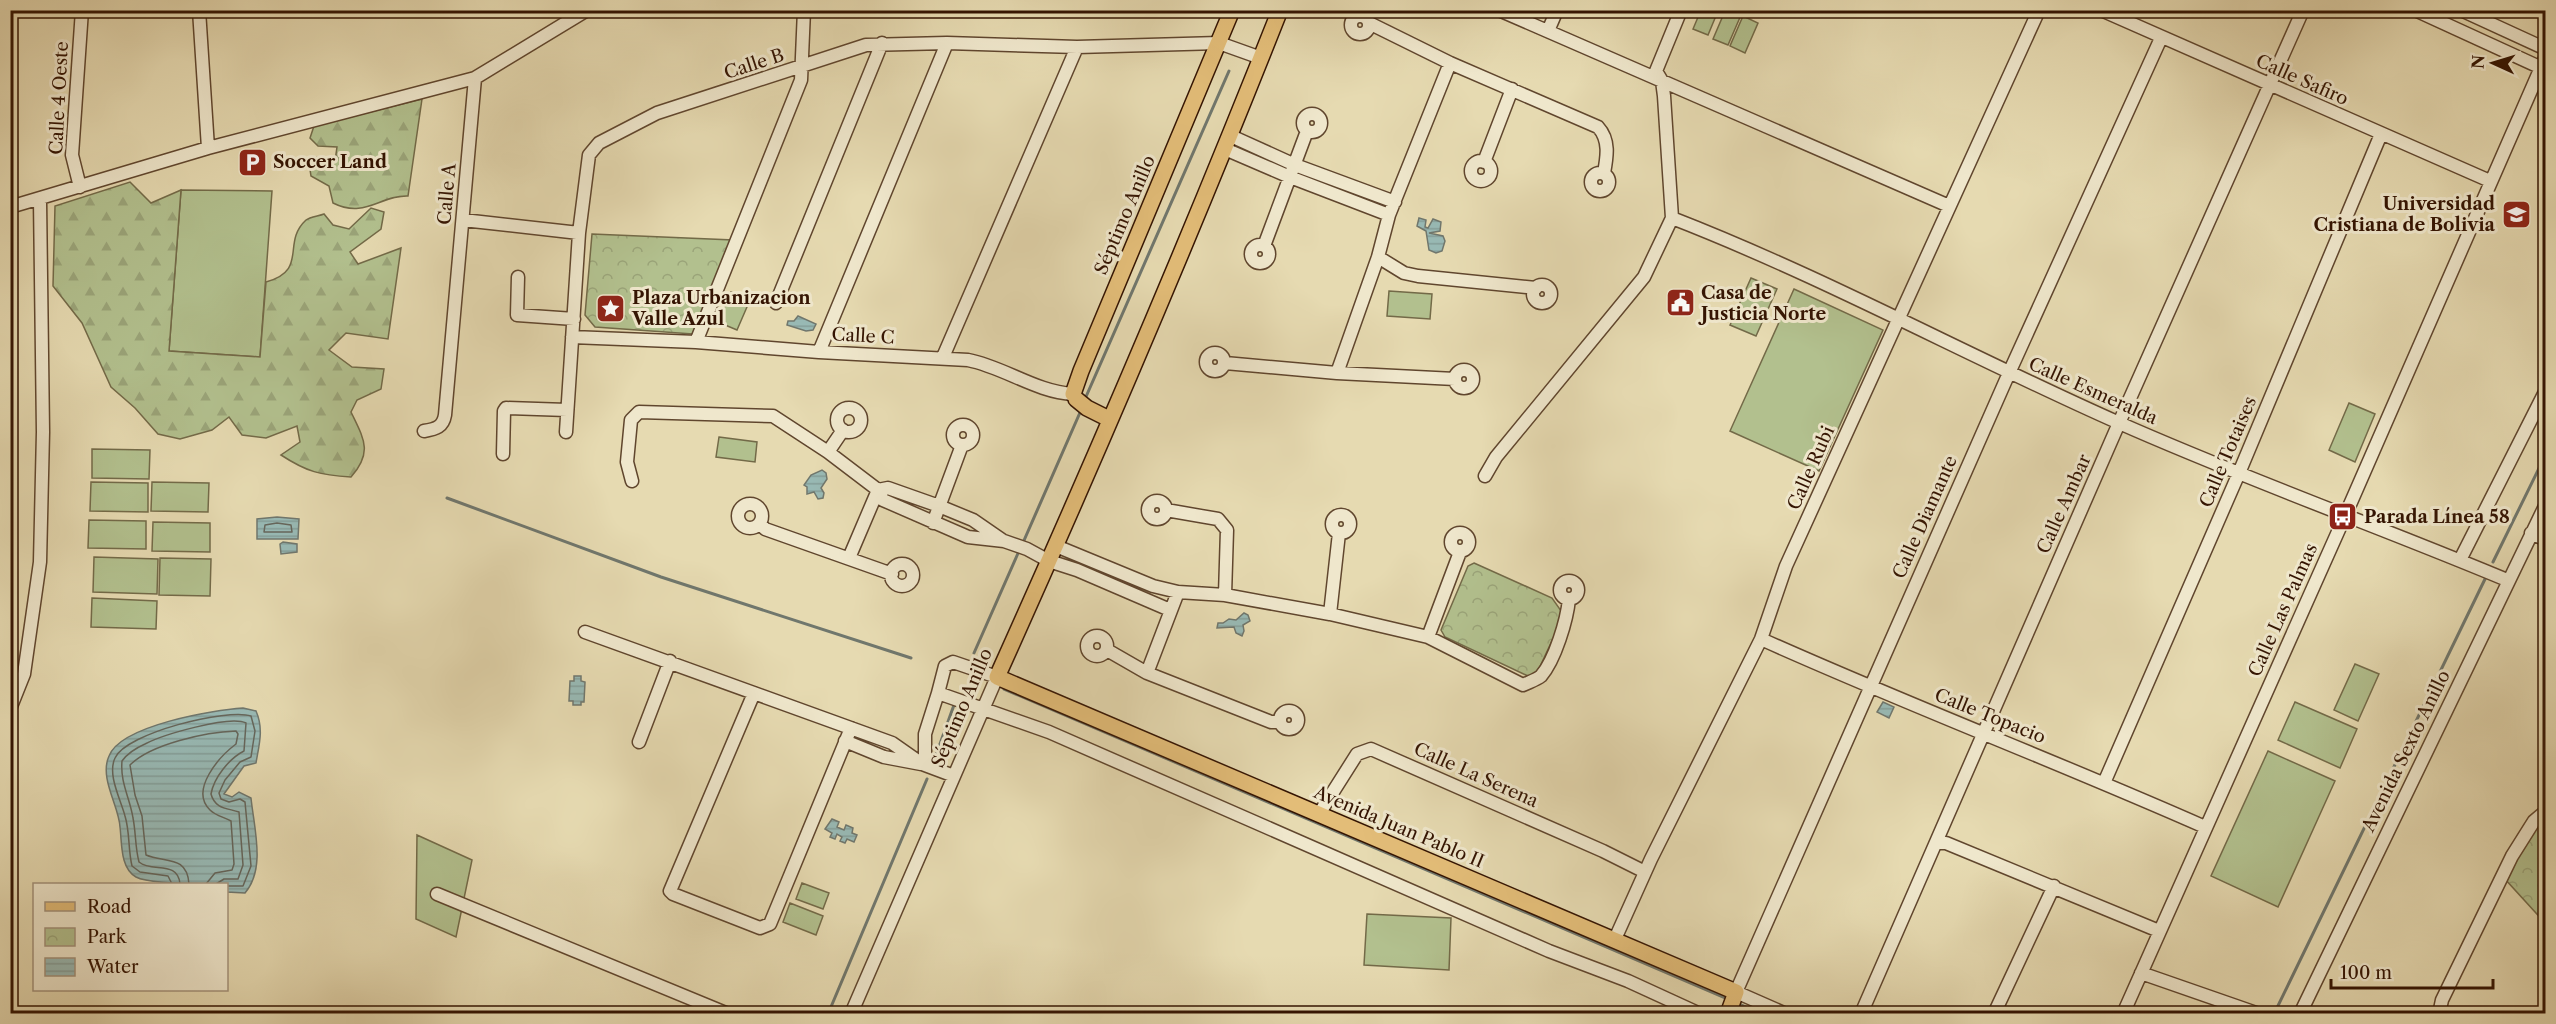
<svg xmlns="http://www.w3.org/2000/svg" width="2556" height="1024" viewBox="0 0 2556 1024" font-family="'Libre Caslon Text',serif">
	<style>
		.green { fill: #b2c08e; stroke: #736a48; stroke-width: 1.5 }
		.forest { fill: url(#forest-firs); stroke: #736a48; stroke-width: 1.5 }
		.park { fill: url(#park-crowns); stroke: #736a48; stroke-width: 1.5 }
		.water { fill: url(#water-rules); stroke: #70776d; stroke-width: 1.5 }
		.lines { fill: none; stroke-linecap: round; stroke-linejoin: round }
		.shore { stroke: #66665b; stroke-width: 1.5 }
		.stream { stroke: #70776d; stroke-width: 3 }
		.minor-casing { stroke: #60462e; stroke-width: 15 }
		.major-casing { stroke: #341402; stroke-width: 18 }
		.minor { stroke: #efe7cc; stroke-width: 12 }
		.major { stroke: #e3bd78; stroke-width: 15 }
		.labels { text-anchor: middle; stroke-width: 6; stroke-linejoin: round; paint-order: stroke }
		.street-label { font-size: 18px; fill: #341402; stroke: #efe7cc }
		.poi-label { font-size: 18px; font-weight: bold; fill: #341402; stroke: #efe7cc; text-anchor: start }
	</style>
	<defs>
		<pattern id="forest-firs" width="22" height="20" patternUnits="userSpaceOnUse" patternTransform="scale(1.5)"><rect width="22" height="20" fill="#b2c08e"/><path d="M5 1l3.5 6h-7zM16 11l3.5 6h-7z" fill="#9aa479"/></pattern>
		<pattern id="park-crowns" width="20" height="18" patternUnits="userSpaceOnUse" patternTransform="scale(1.5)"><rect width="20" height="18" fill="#b2c08e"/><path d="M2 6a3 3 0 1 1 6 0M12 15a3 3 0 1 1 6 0" fill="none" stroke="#9aa479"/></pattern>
		<pattern id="water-rules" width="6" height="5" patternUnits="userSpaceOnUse" patternTransform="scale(1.5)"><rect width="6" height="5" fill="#98b9b4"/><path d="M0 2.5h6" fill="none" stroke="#849e99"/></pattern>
	</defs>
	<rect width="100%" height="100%" fill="#e6dab1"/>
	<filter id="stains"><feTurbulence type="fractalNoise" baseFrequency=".00333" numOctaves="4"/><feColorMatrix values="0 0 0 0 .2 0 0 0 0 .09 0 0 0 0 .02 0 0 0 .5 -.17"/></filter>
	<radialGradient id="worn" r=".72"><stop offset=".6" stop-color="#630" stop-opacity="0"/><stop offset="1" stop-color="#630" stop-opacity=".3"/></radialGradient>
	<path class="green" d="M1701 10 1718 11 1708 35 1693 29Z
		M1725 11 1741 15 1728 45 1713 39Z
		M1743 16 1758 23 1745 53 1730 46Z
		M181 190 272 191 260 357 169 351Z
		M1751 278 1777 289 1756 336 1730 325Z
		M1794 289 1883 330 1819 471 1730 431Z
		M1389 291 1432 294 1430 319 1387 316Z
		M731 292 750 300 737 330 718 322Z
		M2349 403 2375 414 2355 462 2329 450Z
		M719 437 757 442 755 462 716 457Z
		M92 449 150 450 149 479 92 478Z
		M91 482 148 483V512L90 511Z
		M152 482 209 483 208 512 151 511Z
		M89 520 146 521V549L88 548Z
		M153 522 210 523V552L152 551Z
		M94 557 158 559 157 594 93 592Z
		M160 558 211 559 210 596 159 595Z
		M92 598 157 601 156 629 91 627Z
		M2355 664 2379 674 2358 721 2334 710Z
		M2295 702 2357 729 2340 768 2278 740Z
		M2268 751 2335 781 2278 907 2211 876Z
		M417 835 472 860 456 937 416 919Z
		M802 883 829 893 823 909 796 899Z
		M790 903 823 916 816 935 783 922Z
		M1367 914 1451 918 1449 970 1364 965Z"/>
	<path class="forest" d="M422 99 408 196C380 195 365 219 333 203L329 186 311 176 309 163 317 157 335 161 337 147 318 146 310 138 314 126Z
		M130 182 151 203 181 190 169 351 260 357 266 282C309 270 281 243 306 220 310 217 319 216 324 214L333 225 349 229 371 208 384 212 381 229 350 252 358 264 401 248 388 339 346 333 329 350 352 367 384 369 381 389 357 400 351 412C364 439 373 452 351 477 320 475 307 472 281 455L300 442 297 426 266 438 242 435 229 417 212 430 180 439 158 434 135 408 111 387 82 323 53 286 55 206Z"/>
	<path class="park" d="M592 234 733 240 693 334 595 327 585 315Z
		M1474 563 1552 598 1564 615 1536 675 1528 676 1445 637 1441 630 1468 566Z
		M2545 810V923L2505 879 2522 843Z"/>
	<path class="water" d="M1419 218 1426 220 1425 227 1428 228 1433 219 1441 222 1440 231 1429 233 1443 236 1445 241 1442 251 1436 253 1429 250 1426 231 1417 226Z
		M798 316 816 324 813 330 806 331 787 325 788 321H794Z
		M822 470 826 473 827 479 821 488 824 493 823 498 818 499 814 492 807 494V487L804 485 811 475Z
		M277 517 299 519 298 539H257V519Z
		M283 542 297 544V552L281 554 280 544Z
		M1244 613 1248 615 1250 621 1243 625 1244 631 1242 636 1236 633 1234 627 1217 628 1218 623H1223L1229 619 1236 620Z
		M574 676H581V681L585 682 584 702H581V705H573V701H569L570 681H574Z
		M1883 702 1894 707 1889 718 1877 712Z
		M243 708 256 711C264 729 259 745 256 763L244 766 224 794 232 797 239 792 251 798C254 828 266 869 245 893L227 892 226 884C207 884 151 885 136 877 120 868 122 843 120 827 119 806 99 778 109 756 121 725 214 710 243 708Z
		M832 819 839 822 837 827 844 830 846 825 853 828 852 833 857 835 854 842 847 839 845 843 840 841 842 837 837 834 835 839 830 837 832 833 825 829Z"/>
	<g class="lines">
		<path class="shore" d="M277 523 291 525 292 532H264L265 525Z
			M172 884 168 876 140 872 132 866C128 850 130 832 125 816 121 800 107 775 115 758 126 733 227 708 251 716L255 731 251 757 240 762 225 780 219 793 221 799 229 802 240 799 245 802 251 866 243 886H226
			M180 884C178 860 152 873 139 862 135 847 136 833 133 818 130 798 120 783 122 761 127 754 136 748 145 744 162 735 229 715 246 723L244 751C230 758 214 777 211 794 215 809 227 808 239 812L243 865 238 879H224L216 884
			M189 884C187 855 165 863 146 855L142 816 135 795 130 765C151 744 206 732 236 731L238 734 236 744C220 756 189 790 210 810 216 816 224 817 231 821L234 864 232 870 215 873 206 884"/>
		<path class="stream" d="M1085 399 1229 71
			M447 498 661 577 911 658
			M1022 545 1082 408
			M2493 562 2546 454
			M974 653 1019 551
			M1004 689 1728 999
			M936 755 954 705
			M1737 1003 1762 1014
			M828 1014 927 779
			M2274 1014 2486 577"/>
		<defs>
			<path id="minor" d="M199 10 208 148
				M1499 10 1949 206
				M2101 10 2490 181
				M2415 10 2546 70
				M2461 10 2546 49
				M1351 25a9 9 0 1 1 18 0a9 9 0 1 1-18 0Z
				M1369 23 1450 63 1598 127C1610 140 1607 157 1604 173
				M1548 31 1557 10
				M1303 123a9 9 0 1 1 18 0a9 9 0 1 1-18 0Z
				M1231 136 1295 165 1395 202
				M1225 149 1290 177 1389 215
				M1471 171a10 10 0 1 1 20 0a10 10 0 1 1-20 0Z
				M1484 162 1512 89
				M1591 182a9 9 0 1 1 18 0a9 9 0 1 1-18 0Z
				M80 187 72 155 82 10
				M10 207 208 148 475 78 587 10
				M1672 218C1824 277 1968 356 2117 422 2245 479 2378 526 2507 580
				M463 220 579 233
				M1251 254a9 9 0 1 1 18 0a9 9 0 1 1-18 0Z
				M1264 246 1307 131
				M1378 257 1404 273 1418 276 1536 288
				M518 277 517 315 574 319
				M1533 294a9 9 0 1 1 18 0a9 9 0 1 1-18 0Z
				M776 303 882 43
				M572 337 696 342 819 352 968 360C1004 367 1036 392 1073 394L1076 399
				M696 342 801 80 804 10
				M819 352 947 43
				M1206 362a9 9 0 1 1 18 0a9 9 0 1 1-18 0Z
				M943 357 1077 47
				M1225 363 1337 373 1455 379
				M1455 379a9 9 0 1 1 18 0a9 9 0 1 1-18 0Z
				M1337 373 1378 257 1389 215 1450 63
				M837 420a12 12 0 1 1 24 0a12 12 0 1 1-24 0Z
				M953 435a10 10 0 1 1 20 0a10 10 0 1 1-20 0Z
				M424 431C436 429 443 427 445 415L475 78
				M566 432 579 233 589 155 599 143 657 113 866 45 947 43 1077 47 1219 43 1261 58
				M828 452 843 430
				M503 454 504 411 506 408 567 410
				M1485 476 1496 457 1644 277 1672 218 1664 96 1662 81 1656 71 1681 10
				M632 481 627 462 631 420 639 412 773 416 828 452 878 490 883 500 968 537 1004 541 1027 549 1049 561 1077 570 1170 610
				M878 490 888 488 939 506 973 520 1002 540
				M1148 510a9 9 0 1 1 18 0a9 9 0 1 1-18 0Z
				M738 516a12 12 0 1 1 24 0a12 12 0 1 1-24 0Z
				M1166 510 1218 519 1227 530 1225 595
				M1332 524a9 9 0 1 1 18 0a9 9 0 1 1-18 0Z
				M760 523 765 529 892 574
				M933 523 962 445
				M1451 542a9 9 0 1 1 18 0a9 9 0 1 1-18 0Z
				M2531 533 2546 540
				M1056 546 1153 586 1178 592 1225 595 1330 614 1428 637 1523 685C1529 682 1536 680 1541 676 1555 660 1567 620 1569 599
				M849 558 878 490
				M2460 560 2546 390
				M891 575a11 11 0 1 1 22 0a11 11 0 1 1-22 0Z
				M1560 590a9 9 0 1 1 18 0a9 9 0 1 1-18 0Z
				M1330 614 1339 533
				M585 632 892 743 922 764 954 776
				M1087 646a10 10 0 1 1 20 0a10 10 0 1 1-20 0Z
				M1428 637 1460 552
				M1761 639C1908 705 2058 762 2205 827
				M1107 650 1147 673 1271 722 1280 721
				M1147 673 1178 592
				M754 693 670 891 673 894 760 928 770 924 851 728
				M10 709 24 674 40 562 43 432 40 200
				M1280 720a9 9 0 1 1 18 0a9 9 0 1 1-18 0Z
				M845 741 884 757 921 764
				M639 742 670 661
				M925 765V734L938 693 1049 732 1549 951 1628 981 1700 1014
				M2104 783 2239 473 2381 134
				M1319 814 1357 754 1371 749 1603 851 1645 872
				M1936 843H1946L2159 931
				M437 894 728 1014
				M1615 939 1651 859 1761 639 1786 566 2039 10
				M2141 973 2259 1014
				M851 1014 997 677 953 662 945 666 938 693
				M1786 1014 1736 992 2009 373 2161 38
				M1861 1014 2119 423 2303 10
				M1994 1014 2054 886
				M2123 1014 2345 516 2546 56
				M2300 1014 2546 504
				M2439 1014 2442 1000 2512 856 2534 821 2546 811
				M2544 1014 2546 1010"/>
			<path id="major" d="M1280 10C1191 235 1096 457 997 677L1736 992 1728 1014
				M1073 394 1081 371 1232 10
				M1076 399 1087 408 1109 419"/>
		</defs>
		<use href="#minor" class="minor-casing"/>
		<use href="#major" class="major-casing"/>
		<use href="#minor" class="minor"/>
		<use href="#major" class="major"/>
	</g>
	<defs>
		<symbol id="parking-square" viewBox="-11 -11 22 22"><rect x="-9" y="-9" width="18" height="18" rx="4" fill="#8f2418" stroke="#efe7cc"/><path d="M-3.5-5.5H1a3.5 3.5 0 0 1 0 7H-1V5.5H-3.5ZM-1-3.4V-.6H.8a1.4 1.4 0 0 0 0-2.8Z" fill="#fff"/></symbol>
		<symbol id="university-square" viewBox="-11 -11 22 22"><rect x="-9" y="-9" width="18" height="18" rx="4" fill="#8f2418" stroke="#efe7cc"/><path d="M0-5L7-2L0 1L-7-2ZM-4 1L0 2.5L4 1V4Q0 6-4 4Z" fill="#fff"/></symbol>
		<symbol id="civic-square" viewBox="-11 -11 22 22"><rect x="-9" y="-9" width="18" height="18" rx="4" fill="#8f2418" stroke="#efe7cc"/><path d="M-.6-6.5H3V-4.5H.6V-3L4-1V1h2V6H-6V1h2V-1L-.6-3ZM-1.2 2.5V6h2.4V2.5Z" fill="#fff"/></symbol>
		<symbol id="sight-square" viewBox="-11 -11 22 22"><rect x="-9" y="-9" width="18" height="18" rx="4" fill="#8f2418" stroke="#efe7cc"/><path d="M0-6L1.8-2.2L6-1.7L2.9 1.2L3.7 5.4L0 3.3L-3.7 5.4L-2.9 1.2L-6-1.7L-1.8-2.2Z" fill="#fff"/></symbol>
		<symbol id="bus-square" viewBox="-11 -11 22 22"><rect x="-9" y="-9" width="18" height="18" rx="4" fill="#8f2418" stroke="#efe7cc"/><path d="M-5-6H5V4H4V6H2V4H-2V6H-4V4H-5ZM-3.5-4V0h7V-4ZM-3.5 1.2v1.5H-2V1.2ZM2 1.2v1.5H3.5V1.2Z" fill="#fff"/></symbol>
	</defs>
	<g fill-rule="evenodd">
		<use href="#parking-square" x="236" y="146" width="33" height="33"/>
		<use href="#university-square" x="2500" y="198" width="33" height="33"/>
		<use href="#civic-square" x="1664" y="286" width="33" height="33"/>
		<use href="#sight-square" x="594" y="292" width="33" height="33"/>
		<use href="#bus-square" x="2326" y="500" width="33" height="33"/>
	</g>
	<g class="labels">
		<g class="street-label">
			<text transform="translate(754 64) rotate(-18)" y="6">Calle B</text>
			<text transform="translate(2302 80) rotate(24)" y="6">Calle Safiro</text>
			<text transform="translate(59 98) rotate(-87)" y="6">Calle 4 Oeste</text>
			<text transform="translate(447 194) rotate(-85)" y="6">Calle A</text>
			<text transform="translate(1125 215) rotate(-67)" y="6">Séptimo Anillo</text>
			<text transform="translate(863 336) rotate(3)" y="6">Calle C</text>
			<text transform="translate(2093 391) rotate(24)" y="6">Calle Esmeralda</text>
			<text transform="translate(2228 452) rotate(-67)" y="6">Calle Totaises</text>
			<text transform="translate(1811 468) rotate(-66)" y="6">Calle Rubi</text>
			<text transform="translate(2064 504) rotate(-66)" y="6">Calle Ambar</text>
			<text transform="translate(1925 517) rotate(-66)" y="6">Calle Diamante</text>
			<text transform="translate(2283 610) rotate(-66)" y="6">Calle Las Palmas</text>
			<text transform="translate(962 708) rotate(-67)" y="6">Séptimo Anillo</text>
			<text transform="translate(1990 716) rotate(22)" y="6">Calle Topacio</text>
			<text transform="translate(2406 751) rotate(-64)" y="6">Avenida Sexto Anillo</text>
			<text transform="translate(1476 775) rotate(24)" y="6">Calle La Serena</text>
			<text transform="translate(1399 827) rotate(23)" y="6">Avenida Juan Pablo II</text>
		</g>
		<g class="poi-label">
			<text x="273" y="168">Soccer Land</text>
			<text x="2495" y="210" text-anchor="end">Universidad<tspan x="2495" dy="21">Cristiana de Bolivia</tspan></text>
			<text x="1701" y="299">Casa de<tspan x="1701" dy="21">Justicia Norte</tspan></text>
			<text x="632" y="304">Plaza Urbanizacion<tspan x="632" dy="21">Valle Azul</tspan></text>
			<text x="2364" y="523">Parada Línea 58</text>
		</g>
	</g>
	<rect width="2556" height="1024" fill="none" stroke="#e6dab1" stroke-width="36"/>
	<rect x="12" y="12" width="2532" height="1000" fill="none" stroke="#341402" stroke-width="3"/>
	<rect x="18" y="18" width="2520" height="988" fill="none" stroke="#341402" stroke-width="1.5"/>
	<rect x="33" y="883" width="195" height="108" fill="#efe7cc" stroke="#a4937b" stroke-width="1.5"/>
	<rect x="45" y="902" width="30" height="9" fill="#e3bd78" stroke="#a4937b" stroke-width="1.5"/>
	<text x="87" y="913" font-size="18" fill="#341402">Road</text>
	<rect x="45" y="928" width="30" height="18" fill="url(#park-crowns)" stroke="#a4937b" stroke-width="1.5"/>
	<text x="87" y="943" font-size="18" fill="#341402">Park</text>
	<rect x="45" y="958" width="30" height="18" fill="url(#water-rules)" stroke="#a4937b" stroke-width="1.5"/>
	<text x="87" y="973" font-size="18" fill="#341402">Water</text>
	<g transform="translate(2493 63) rotate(274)" stroke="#efe7cc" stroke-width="4.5" paint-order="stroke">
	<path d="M0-4.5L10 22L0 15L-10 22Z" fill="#341402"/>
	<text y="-9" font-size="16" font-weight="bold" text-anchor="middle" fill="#341402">N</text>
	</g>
	<path d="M2331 979v9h162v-9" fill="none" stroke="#341402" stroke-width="3"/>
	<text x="2340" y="979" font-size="18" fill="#341402" stroke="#efe7cc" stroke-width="4.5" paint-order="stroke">100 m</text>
	<rect width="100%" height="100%" filter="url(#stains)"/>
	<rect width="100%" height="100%" fill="url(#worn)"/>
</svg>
